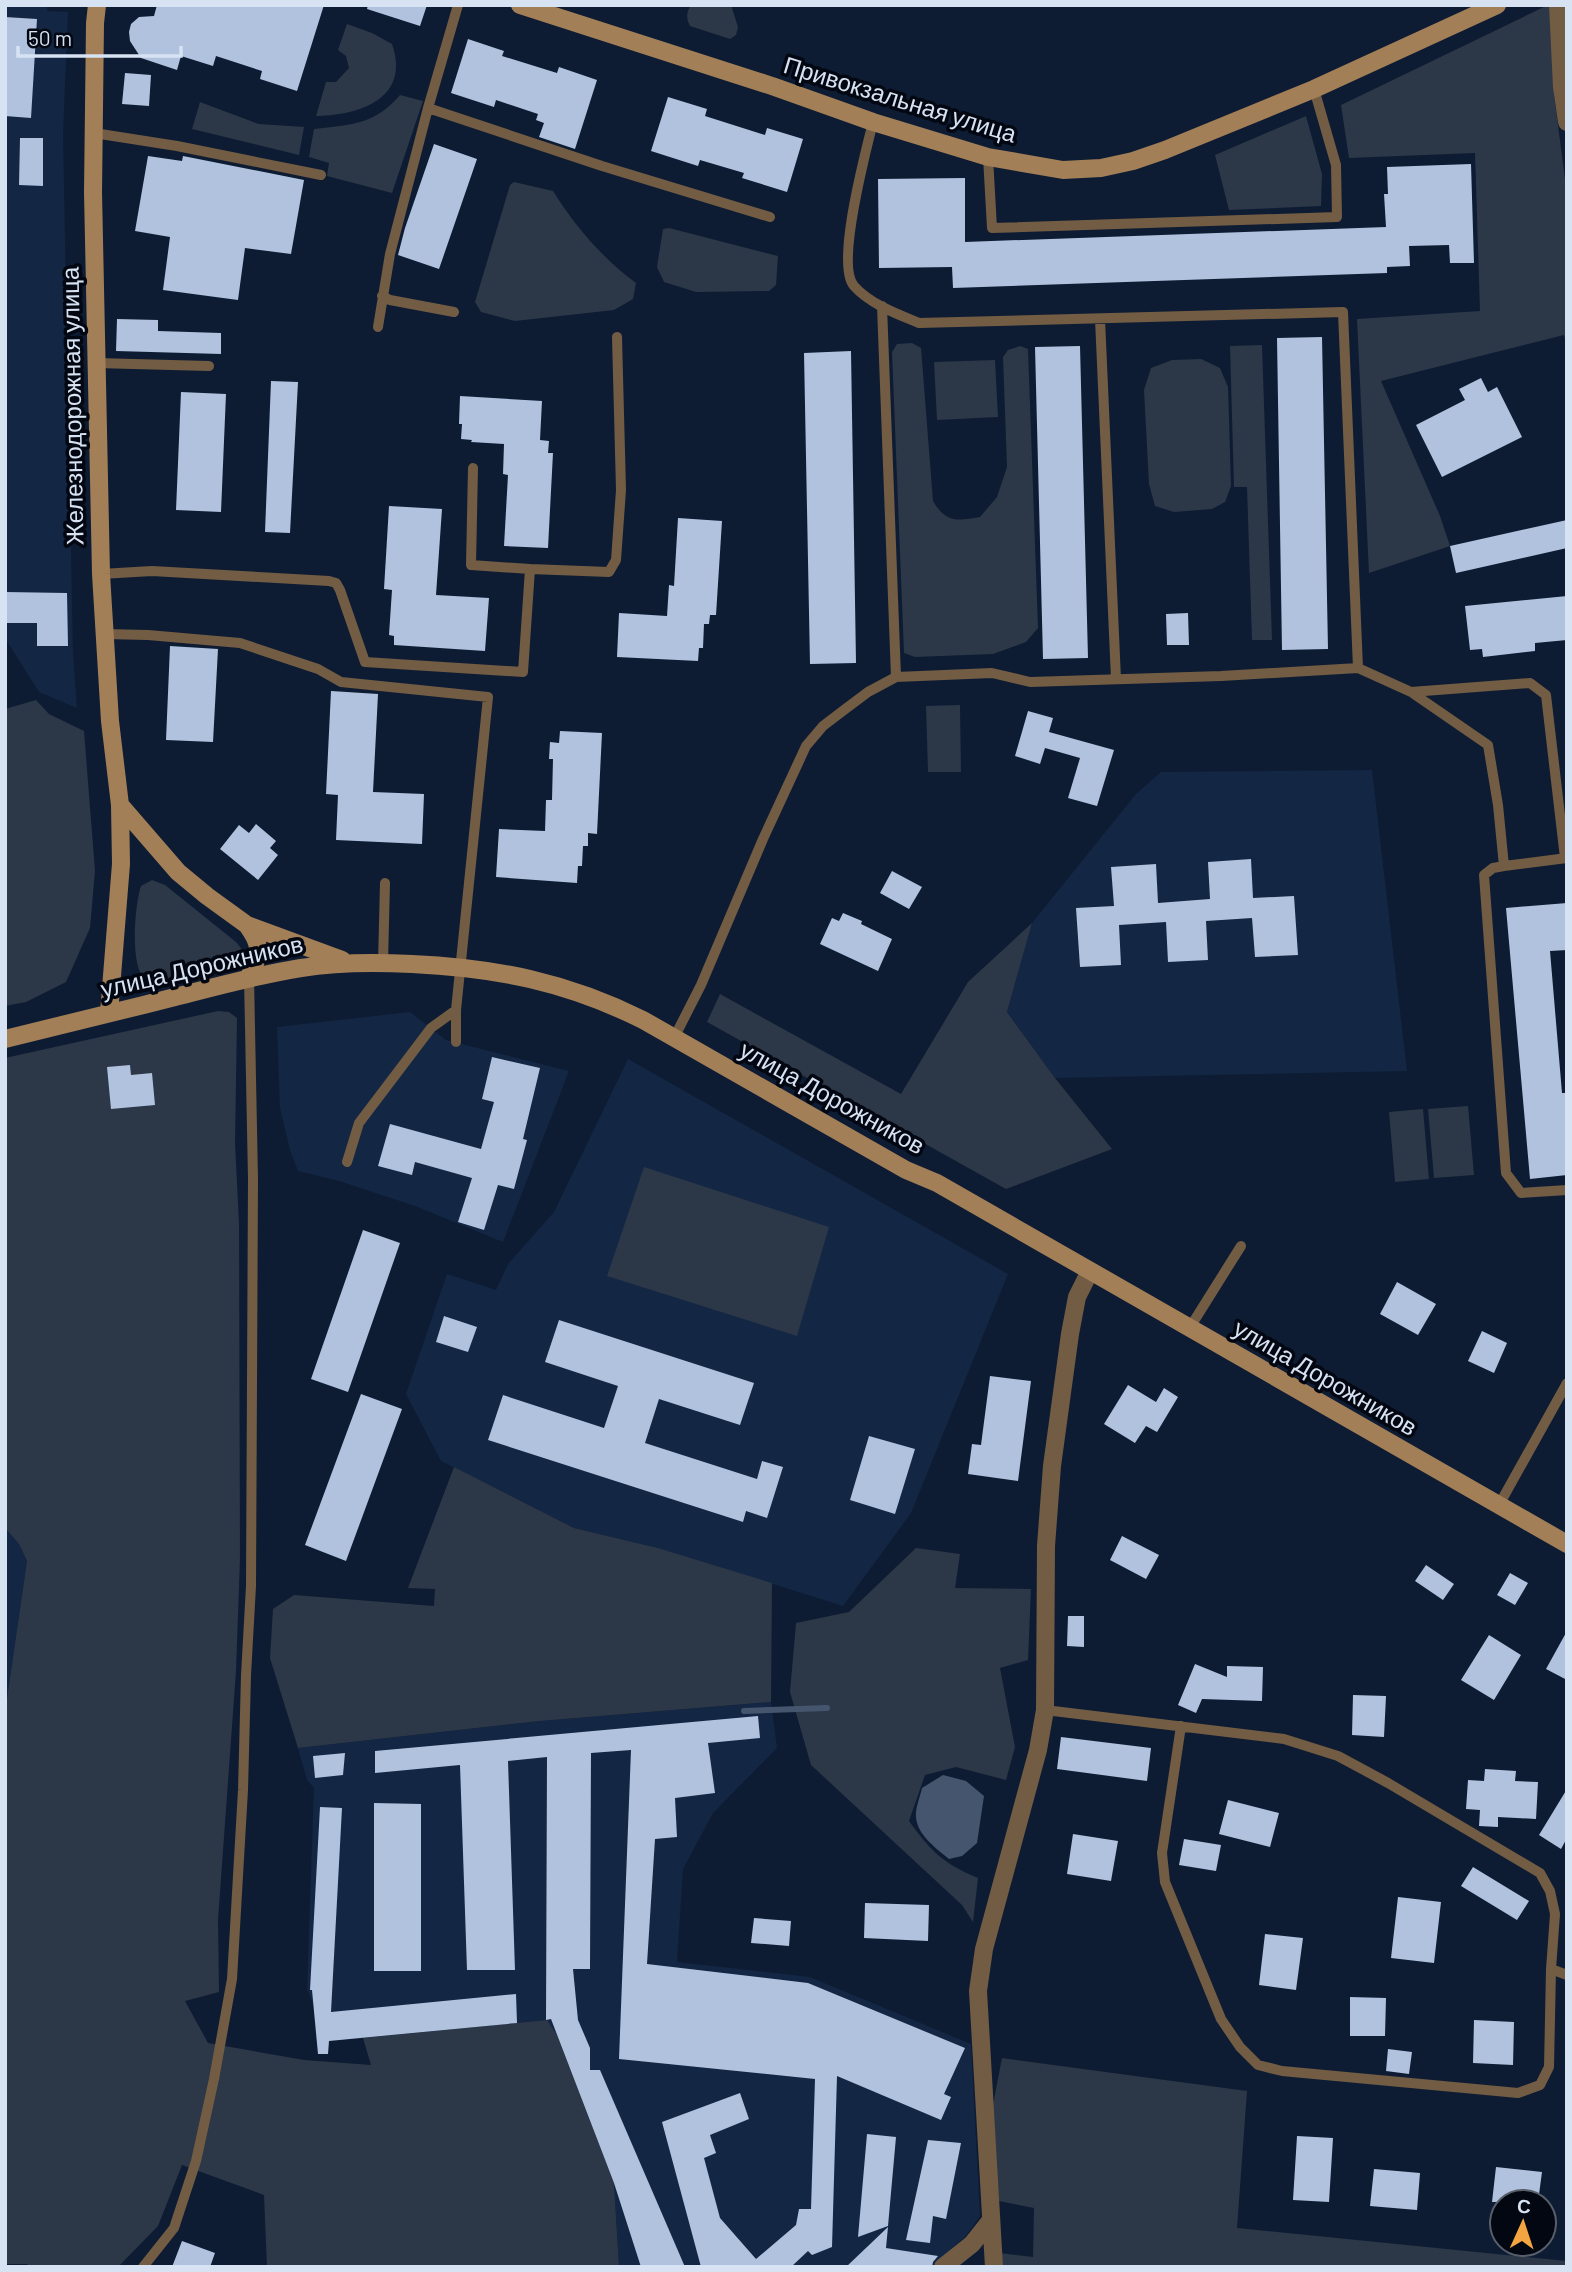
<svg xmlns="http://www.w3.org/2000/svg" width="1572" height="2272" viewBox="0 0 1572 2272" font-family="Barlow,sans-serif">
	<style>
		.built { fill: #132643 }
		.green { fill: #2c3748 }
		.water { fill: #45556d }
		.lines { fill: none; stroke-linecap: round; stroke-linejoin: round }
		.stream { stroke: #45556d; stroke-width: 6 }
		.building { fill: #b0c2de }
		.lane { stroke: #725c43; stroke-width: 10 }
		.street { stroke: #725c43; stroke-width: 18 }
		.secondary { stroke: #a37f57; stroke-width: 18 }
		.labels { text-anchor: middle; stroke-width: 7; stroke-linejoin: round; paint-order: stroke }
		.street-label { font-size: 24px; fill: #d7e2f2; stroke: #030711 }
	</style>
	<rect width="100%" height="100%" fill="#0d1c33"/>
	<path class="built" d="M5 5H47V11L68 12 63 134 73 654 77 708 39 692 5 638Z
		M1372 770 1407 1071 1055 1078 1007 1012 1032 923 1136 794 1161 772Z
		M410 1012 446 1040 569 1071 503 1242 415 1206 339 1181 298 1171 290 1150 280 1108 277 1027Z
		M628 1059 1008 1274 911 1513 843 1606 658 1548 574 1528 441 1461 406 1394 447 1274 496 1290 508 1264 554 1212Z
		M5 1528 19 1544 27 1561 5 1712Z
		M771 1702 777 1748 713 1813 683 1869 677 1962 810 1977 971 2044 980 2216 965 2237 930 2267H619L614 2183 557 2035 547 2020 317 2042 314 2006 307 1989 314 1788 307 1780 298 1748 540 1721Z"/>
	<path class="green" d="M691 5H731L738 27 736 35 730 39 690 26C686 18 686 13 691 5Z
		M1548 5H1567V85L1554 95 1567 194V348L1564 335 1381 381 1440 516 1450 546 1369 573 1357 319 1480 311 1475 153 1349 158 1341 105Z
		M347 24 372 33 392 44C411 99 359 115 316 116L326 82H336L349 68 346 56 338 50Z
		M400 95 423 101 392 193 327 176 329 163 309 157 314 129C352 124 373 126 400 95Z
		M200 102 259 124 304 127 299 155 192 129Z
		M1306 116 1322 174 1321 206 1229 210 1215 155Z
		M514 182 553 191C575 226 603 259 636 283L633 299 614 310 515 321 481 312 475 302 510 185Z
		M669 228 778 256 776 285 769 291 696 292 664 282 657 267 663 229Z
		M912 343 921 348 933 501C946 523 957 521 980 517L997 497 1007 467 1003 357 1008 350 1020 346 1028 349 1038 628 1026 642 993 654 915 657 904 653 892 352 897 344Z
		M1262 345 1272 640H1252L1247 487H1234L1230 346Z
		M1201 359 1220 368 1228 387 1231 486 1225 502 1212 509 1174 512 1155 506 1149 484 1144 390 1151 368 1172 360Z
		M995 360 998 417 937 420 934 362Z
		M36 700 49 714 84 731 95 871 90 928 66 982 26 1002 5 1006V709Z
		M960 705 961 772H928L926 706Z
		M152 880 165 885 236 942 241 948V955L233 965 157 983C153 982 149 982 146 980 129 969 135 903 141 886Z
		M1032 923 1007 1012 1055 1078 1112 1149 1006 1189 707 1022 720 994 901 1094 968 982Z
		M218 1011 229 1012 237 1018 235 1143 239 1224 240 1559 236 1671 218 1920 219 1992 185 2001 208 2043 304 2060 371 2065 363 2038 547 2020 557 2035 614 2183 619 2267H267L264 2195 182 2165 158 2226 118 2267H30L27 2264H5V1712L27 1561 19 1544 5 1528V1058Z
		M1468 1106 1474 1175 1434 1178 1428 1109Z
		M1423 1109 1429 1179 1395 1182 1389 1112Z
		M644 1167 829 1227 797 1336 607 1276Z
		M454 1467 574 1528 658 1548 772 1583 771 1702 540 1721 298 1748 270 1658 273 1609 294 1595 434 1606 435 1589 408 1588Z
		M916 1548 960 1554 955 1588 1031 1589 1028 1660 1000 1668 1015 1747 1006 1780 956 1767 925 1775 909 1821C931 1851 942 1863 978 1878L973 1922 962 1905 811 1765 790 1692 796 1623 849 1612Z
		M1002 2058 1247 2091 1237 2228 1567 2261V2267H1001L1000 2253 1033 2257 1034 2208 999 2201 991 2115Z"/>
	<path class="water" d="M943 1775 966 1781 984 1796 977 1843 962 1856 949 1859C937 1849 917 1835 916 1817 915 1809 920 1797 922 1788Z"/>
	<g class="lines">
		<path class="stream" d="M744 1711 827 1708"/>
	</g>
	<path class="building" d="M157 5H324L297 91 260 79 262 71 216 56 213 66 181 56 177 70 141 58 130 41 129 32 131 24 139 17 154 16Z
		M368 5H427L420 26 367 9Z
		M5 17 37 19 31 118 5 116Z
		M468 39 504 51 502 56 557 73 559 67 597 80 575 149 539 137 544 123 536 120 538 114 496 100 494 107 451 93Z
		M125 73 151 75 149 106 122 104Z
		M668 97 707 109 705 116 765 135 767 128 803 139 787 192 742 178 744 173 700 160 698 166 651 151Z
		M20 138H43V186L19 185Z
		M434 144 477 159 439 269 398 255 405 228Z
		M148 156 182 161 183 156 304 180 291 254 245 248 238 300 163 290 170 237 135 231Z
		M1471 164 1474 263H1450L1449 245 1409 246 1410 266 1387 267V273L953 288 952 267 879 268 878 179 965 178V242L1386 227 1384 194H1388L1387 167Z
		M117 319 158 320V331L221 333V354L116 351Z
		M1322 337 1328 649 1282 650 1277 338Z
		M1080 346 1088 658 1043 659 1035 347Z
		M851 351 856 663 810 664 804 353Z
		M1481 378 1488 392 1497 387 1522 437 1442 477 1416 425 1465 400 1459 389Z
		M271 381 298 382 290 533 265 532Z
		M181 392 226 394 221 512 176 510Z
		M460 396 542 401 540 440 549 441 548 453H553L548 548 504 546 508 475 503 474 504 444 471 442 472 440 461 439 462 424H459Z
		M389 506 442 509 436 595 489 598 485 651 394 645V636L389 635 392 590 384 589Z
		M678 518 722 521 716 615H710L709 624H704L703 648H699L698 661 617 657 619 613 667 616 669 585 674 586Z
		M1567 520V548L1456 573 1450 546Z
		M5 592 67 593 68 646H37V623H5Z
		M1567 596V640L1535 643V651L1483 657 1482 649 1470 650 1465 606Z
		M1188 613 1189 645H1167L1166 614Z
		M170 646 218 649 213 742 166 740Z
		M331 691 378 694 373 792 424 794 422 844 336 840 338 795 326 794Z
		M1028 711 1053 718 1049 732 1114 750 1097 806 1068 798 1080 758 1045 748 1040 764 1015 756Z
		M560 731 602 733 597 834 588 833V846H583L582 866H578L577 883 496 877 499 829 545 831 546 800H552L553 759H549L550 742 559 743Z
		M256 824 276 841 270 848 278 855 258 880 220 849 239 825 249 833Z
		M1251 859 1253 898 1294 896 1298 955 1255 957 1252 918 1206 921 1208 960 1168 962 1166 922 1119 925 1121 965 1080 967 1076 908 1114 906 1111 867 1156 864 1158 903 1210 899 1208 862Z
		M892 871 922 887 909 909 880 893Z
		M1567 903V950L1550 951 1562 1093H1567V1175L1530 1179 1506 908Z
		M843 913 862 921 861 924 892 939 878 971 820 944 832 918 839 921Z
		M492 1057 540 1068 523 1139 527 1140 514 1189 498 1185 484 1230 458 1222 472 1178 415 1162 412 1175 378 1166 390 1124 481 1149 494 1102 482 1099Z
		M130 1065 131 1075 152 1073 155 1105 111 1109 107 1067Z
		M363 1230 400 1243 348 1392 311 1379Z
		M1397 1282 1436 1304 1418 1335 1380 1314Z
		M444 1316 477 1327 468 1352 436 1342Z
		M559 1320 754 1383 740 1425 659 1399 645 1443 757 1479 762 1461 783 1467 767 1518 746 1511 743 1522 488 1440 503 1395 604 1428 618 1386 545 1362Z
		M1482 1331 1507 1343 1494 1373 1468 1361Z
		M990 1376 1031 1381 1018 1481 968 1474 972 1444 981 1445Z
		M1128 1385 1156 1402 1164 1388 1178 1397 1157 1432 1146 1426 1135 1443 1104 1424Z
		M361 1394 402 1409 346 1561 305 1545Z
		M869 1436 915 1449 895 1514 850 1500Z
		M1122 1536 1159 1555 1146 1579 1110 1560Z
		M1426 1565 1454 1584 1443 1600 1415 1581Z
		M1510 1573 1528 1583 1515 1605 1497 1595Z
		M1068 1616H1084V1647L1067 1646Z
		M1567 1631V1680L1546 1669Z
		M1489 1635 1521 1655 1494 1700 1461 1680Z
		M1195 1664 1227 1677V1666L1263 1667 1262 1701 1202 1699 1196 1713 1178 1705Z
		M1353 1695 1386 1696 1384 1737 1352 1735Z
		M758 1716 760 1738 708 1743 715 1793 675 1798 677 1837 655 1839 647 1964 808 1983 965 2048 944 2094 951 2097 941 2120 837 2076 832 2247 812 2255 808 2251 791 2267H701L662 2122 740 2093 749 2119 710 2135 716 2153 704 2158 720 2218 756 2259 796 2225 799 2209H811L815 2079 619 2059 631 1750 591 1753 590 1969H573L578 2020 590 2048V2070H600L685 2267H641L614 2183 551 2019 546 2020 547 1757 508 1761 515 1970H467L460 1765 375 1773V1751Z
		M1061 1737 1151 1748 1147 1781 1057 1769Z
		M345 1753 343 1775 315 1778 313 1756Z
		M1485 1769 1516 1771 1515 1781 1538 1782 1536 1819 1498 1817V1827L1479 1826 1480 1810 1466 1809 1468 1780 1484 1781Z
		M1567 1789V1838L1561 1849 1539 1835Z
		M1228 1800 1279 1813 1270 1847 1219 1834Z
		M374 1803 421 1804V1971H374Z
		M320 1807 342 1808 331 2012 516 1994 517 2023 329 2041 328 2054H318L312 1990H310Z
		M1073 1834 1118 1841 1111 1881 1067 1874Z
		M1184 1839 1221 1845 1216 1871 1179 1865Z
		M1473 1867 1529 1901 1517 1920 1461 1886Z
		M1398 1897 1441 1902 1434 1963 1391 1958Z
		M865 1903 929 1905 928 1941 864 1938Z
		M754 1918 791 1921 789 1946 751 1943Z
		M1265 1934 1303 1938 1296 1990 1259 1985Z
		M1350 1997 1386 1998 1385 2036H1350Z
		M1474 2020 1514 2022 1513 2065 1473 2063Z
		M1388 2049 1412 2052 1409 2074 1386 2071Z
		M867 2134 896 2137 888 2226 858 2237Z
		M1297 2136 1333 2138 1329 2202 1293 2200Z
		M928 2140 961 2143 946 2219 933 2216 930 2243 906 2240Z
		M1496 2167 1542 2172 1538 2202H1492Z
		M1374 2169 1420 2173 1417 2210 1370 2206Z
		M888 2227 886 2248 938 2256 933 2262 932 2267H846Z
		M182 2241 215 2253 210 2267H172Z"/>
	<g class="lines">
		<path class="lane" d="M458 5 428 108 602 166 770 217
			M94 133 177 146 321 175
			M988 157 992 228 1337 217 1336 165 1314 89
			M382 296 390 300 454 312
			M882 306 896 677
			M1100 319 1116 679
			M378 327 390 254 428 108
			M96 363 209 366
			M530 569 609 572 616 560 621 490 617 337
			M101 574 152 571 329 581 336 583 340 590 365 662 523 672 530 569 471 565 473 468
			M104 634 148 635 240 643 318 669 341 682 488 697 456 1010V1042
			M1358 668 1411 692 1488 745 1498 805 1504 866 1567 858
			M1411 692 1530 683 1546 695 1565 858
			M1504 866 1493 868 1484 875 1506 1173 1521 1193 1567 1190
			M383 963 385 883
			M674 1038 701 985 763 839 806 746 823 726 844 710 868 692 896 677 992 673 1030 682 1221 676 1358 668 1343 312 919 323C897 314 870 304 854 286 835 265 866 151 873 122
			M347 1162 359 1123 431 1028 456 1010
			M1189 1329 1241 1246
			M1499 1505 1567 1383
			M1045 1710 1284 1739 1338 1756 1388 1783 1540 1873 1550 1891 1555 1914 1551 1969 1549 2067 1540 2085 1518 2093 1282 2071 1258 2065 1240 2047 1221 2019 1165 1882 1162 1853 1181 1726
			M1551 1969 1567 1975
			M143 2267 174 2228 196 2161 214 2079 232 1979 243 1790 246 1675 251 1586 253 1179 249 977"/>
		<path class="street" d="M1558 5 1562 87 1567 122
			M943 2267 972 2244 991 2220
			M994 2267 978 1991 984 1949 1038 1750 1045 1710 1046 1546 1052 1466 1070 1334 1077 1297 1090 1271"/>
		<path class="secondary" d="M97 5 95 23 93 192 101 574 110 721 120 805 121 864 109 1013
			M520 5 772 86 873 122 988 157 1063 170 1101 168 1133 161 1165 150 1314 89 1497 5
			M120 805 178 872 207 896 247 925 342 960
			M247 925C263 947 260 953 249 977
			M5 1039C61 1025 116 1012 171 998 214 987 257 975 301 968 338 962 375 962 412 964 497 968 567 982 643 1020L906 1170 937 1183 1567 1544"/>
	</g>
	<g class="labels">
		<g class="street-label">
			<text transform="translate(900 100) rotate(17)" y="8">Привокзальная улица</text>
			<text transform="translate(73 406) rotate(-91)" y="8">Железнодорожная улица</text>
			<text transform="translate(202 967) rotate(-13)" y="8">улица Дорожников</text>
			<text transform="translate(832 1098) rotate(29)" y="8">улица Дорожников</text>
			<text transform="translate(1325 1378) rotate(30)" y="8">улица Дорожников</text>
		</g>
	</g>
	<rect width="1572" height="2272" fill="none" stroke="#d7e2f2" stroke-width="14"/>
	<g transform="translate(1523 2223) rotate(3)"><circle r="33" fill="#030711" stroke="#585f6b" stroke-width="2"/>
	<path d="M0-5L12 26L0 18L-12 26Z" fill="#f2a541"/>
	<text y="-10" font-size="19" font-weight="bold" text-anchor="middle" fill="#d7e2f2">С</text>
	</g>
	<path d="M18 46v10h163v-10" fill="none" stroke="#d7e2f2" stroke-width="3.5"/>
	<text x="28" y="46" font-size="21" fill="#d7e2f2" stroke="#030711" stroke-width="5" paint-order="stroke">50 m</text>
</svg>
